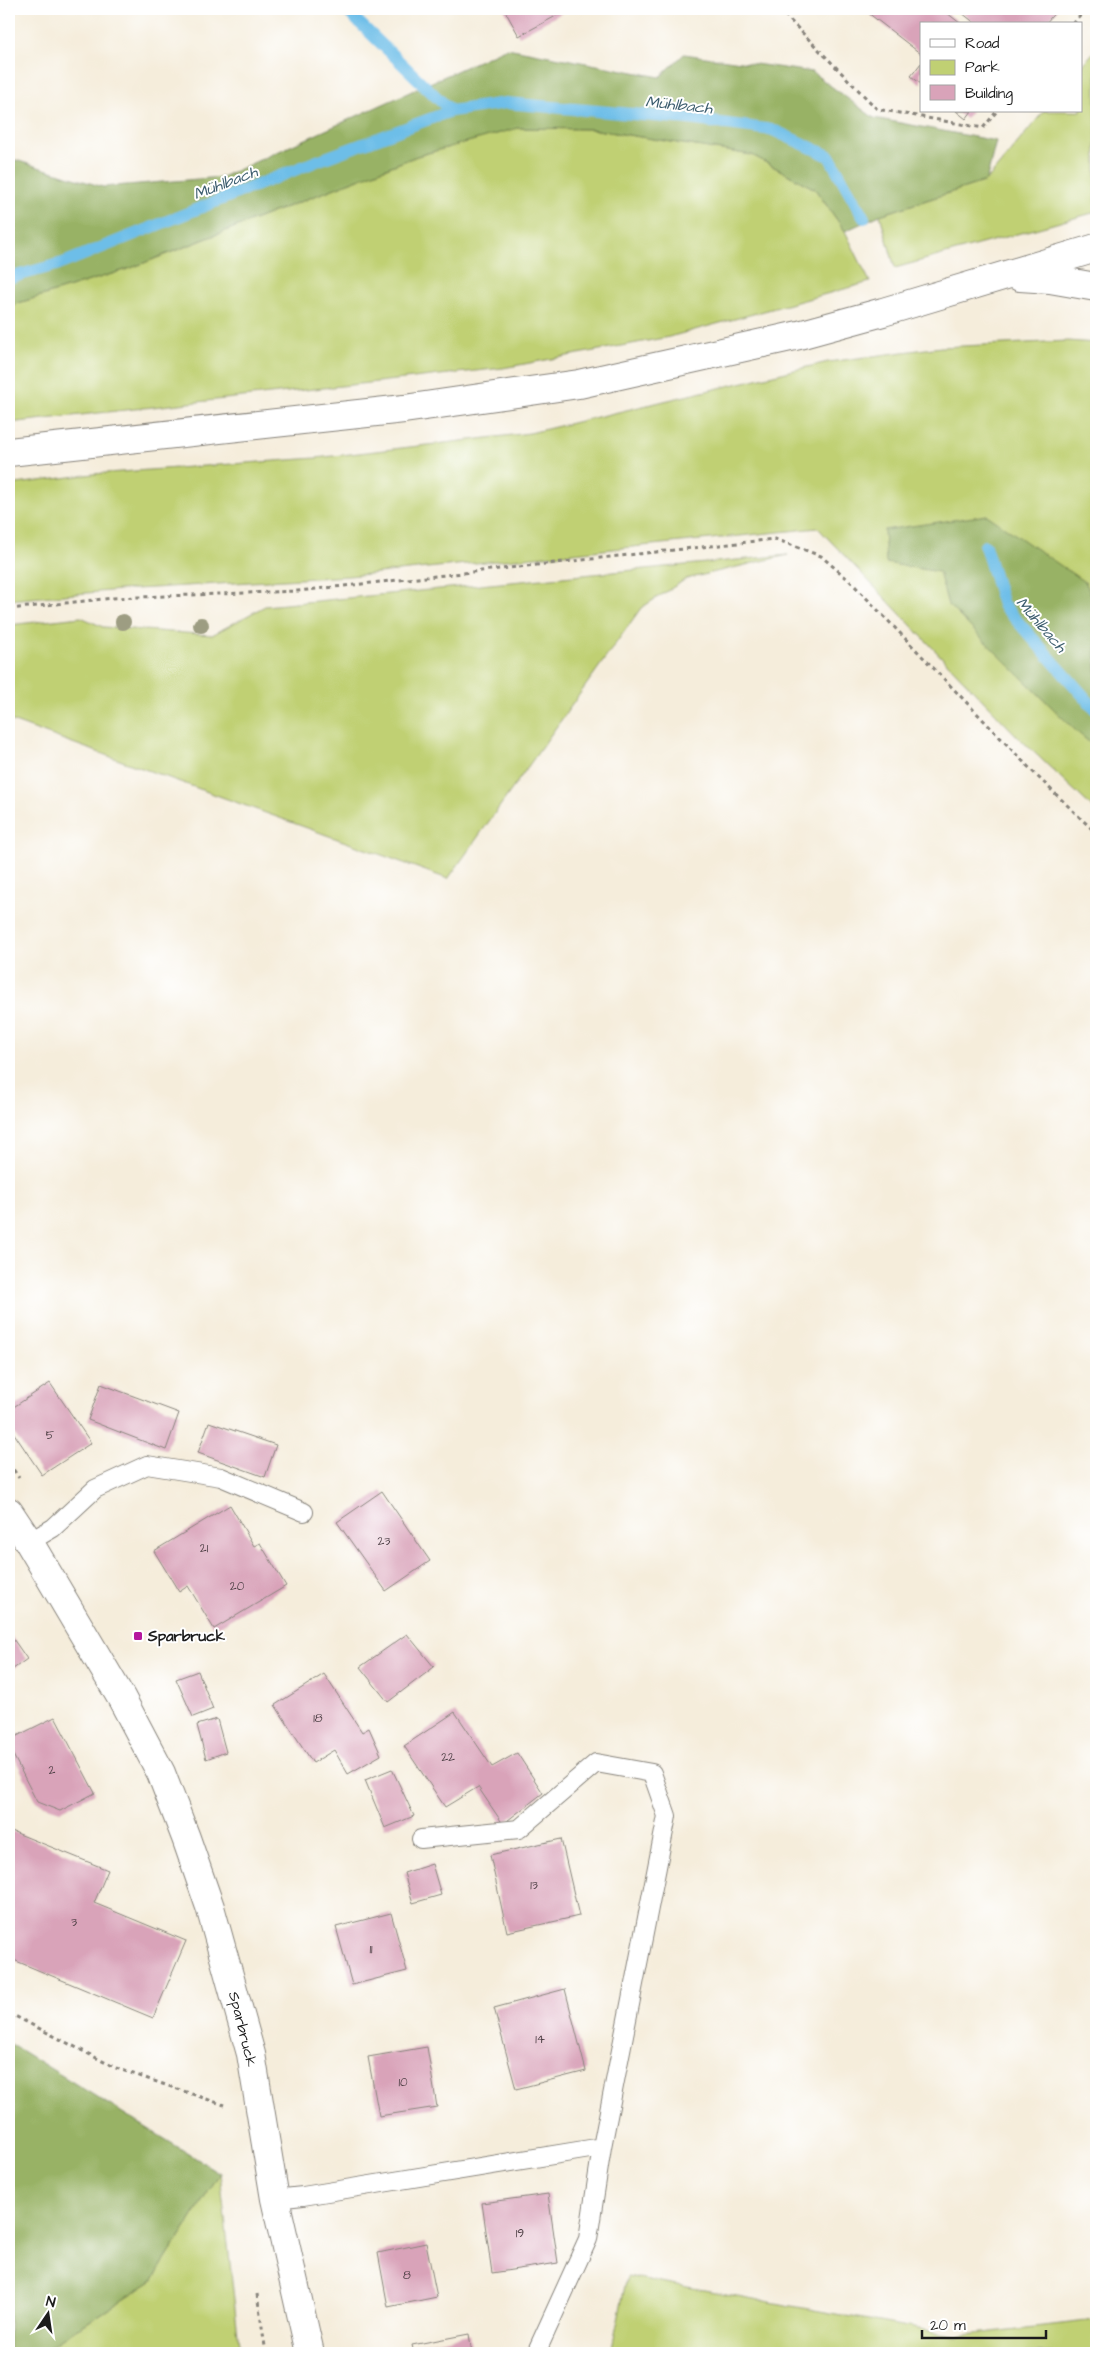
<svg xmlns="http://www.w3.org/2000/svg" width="1105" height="2362" viewBox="0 0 1105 2362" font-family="'Architects Daughter',sans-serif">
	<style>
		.green { fill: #c0d073; stroke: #6e7648 }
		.forest { fill: #98b265; stroke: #5a6740 }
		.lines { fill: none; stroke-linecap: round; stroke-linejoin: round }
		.stream { stroke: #6dbee8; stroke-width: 12 }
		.building { fill: #d9a3b9 }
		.service-casing { stroke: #88847c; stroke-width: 20 }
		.secondary-casing { stroke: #88847c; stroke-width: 30 }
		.trunk-casing { stroke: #88847c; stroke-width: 30 }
		.path { stroke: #88847c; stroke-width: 3; stroke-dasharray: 4 4; stroke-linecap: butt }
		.service { stroke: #fff; stroke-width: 18 }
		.secondary { stroke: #fff; stroke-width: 28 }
		.trunk { stroke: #fff; stroke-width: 28 }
		.tree { fill: #9d9d82 }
		.poi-dot { fill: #b5179e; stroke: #fff; stroke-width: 2 }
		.labels { text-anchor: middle; stroke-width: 4; stroke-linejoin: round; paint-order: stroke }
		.number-label { font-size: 12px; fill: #4b3e43 }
		.poi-label { font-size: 15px; font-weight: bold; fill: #1c1c1c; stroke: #fff; text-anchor: start }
		.street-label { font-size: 15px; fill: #1c1c1c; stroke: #fff }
		.water-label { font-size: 16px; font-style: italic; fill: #3c5d6e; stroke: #fff }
	</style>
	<rect width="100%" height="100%" fill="#fff"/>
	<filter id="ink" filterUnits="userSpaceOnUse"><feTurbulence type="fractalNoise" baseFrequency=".02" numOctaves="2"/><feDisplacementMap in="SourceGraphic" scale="10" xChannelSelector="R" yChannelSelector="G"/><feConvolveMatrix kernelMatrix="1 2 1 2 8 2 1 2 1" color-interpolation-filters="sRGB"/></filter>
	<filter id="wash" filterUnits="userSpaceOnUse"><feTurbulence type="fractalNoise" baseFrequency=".0096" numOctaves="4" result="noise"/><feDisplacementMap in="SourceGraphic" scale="20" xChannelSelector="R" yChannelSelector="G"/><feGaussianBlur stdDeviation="1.12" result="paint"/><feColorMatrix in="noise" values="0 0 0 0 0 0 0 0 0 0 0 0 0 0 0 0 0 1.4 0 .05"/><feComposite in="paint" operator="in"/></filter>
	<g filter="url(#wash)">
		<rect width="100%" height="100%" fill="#f5eddb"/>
		<path class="green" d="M1096 49V212L895 268 880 215 986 181 1044 111H1081V67Z
			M518 128 591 129 752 155 815 189 845 231 870 282 669 337 503 368 9 423V306L131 268 417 156Z
			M1068 341 1096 343V811L1018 737 818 528 349 576 120 590 9 600V485L93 474 316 458 530 433 828 362 941 347Z
			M788 555 686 579 641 608 448 879 9 720V625L81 617 103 627 212 635 265 606Z
			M220 2173 240 2353H40L152 2281Z
			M627 2276 957 2336 1096 2320V2353H611Z"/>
		<path class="forest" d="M507 48 660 77 684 54 812 72 874 118 996 141 986 181 880 215 845 231 815 189 752 155 591 129 518 128 417 156 131 268 9 306V158L103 187 222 177Z
			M987 515 1086 583 1096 606V748L1076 731 948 605 939 572 886 563 884 530Z
			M9 2043 220 2173 152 2281 40 2353H9Z"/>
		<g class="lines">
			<path class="stream" d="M345 9 451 111
				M9 278 63 263 317 161 451 111 506 103 689 119 773 130 829 156 864 218
				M985 546 1003 605 1096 710"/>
		</g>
		<g id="blocks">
			<path class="building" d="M504 9H569L519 36Z
				M863 9H942L961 24H921V54Z
				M957 9H1058L1045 24H976Z
				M921 63V84L911 76Z
				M956 111H972L966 119Z
				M50 1383 91 1443 42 1475 9 1426V1410Z
				M101 1384 179 1413 166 1450 88 1420Z
				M209 1422 276 1445 265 1477 198 1453Z
				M382 1491 430 1561 386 1591 337 1522Z
				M230 1505 254 1546 260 1543 286 1586 214 1629 188 1586 179 1592 154 1551Z
				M9 1633 27 1659 9 1672Z
				M407 1634 434 1667 388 1702 360 1667Z
				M198 1671 213 1709 193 1717 176 1679Z
				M324 1674 362 1732 369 1728 381 1755 348 1774 334 1750 313 1763 275 1705Z
				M455 1712 492 1767 517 1753 543 1793 503 1824 478 1787 445 1807 404 1746Z
				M55 1717 95 1793 60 1811 37 1802 9 1747V1740Z
				M217 1719 226 1752 206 1759 197 1725Z
				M392 1769 414 1816 385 1828 365 1780Z
				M9 1830 108 1870 94 1903 186 1941 153 2018 9 1958Z
				M561 1839 579 1916 507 1932 490 1855Z
				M432 1864 441 1895 413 1903 404 1873Z
				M391 1913 407 1971 352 1985 336 1927Z
				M565 1989 586 2071 516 2089 494 2008Z
				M427 2047 437 2107 379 2116 368 2057Z
				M548 2194 558 2263 492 2273 482 2203Z
				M426 2243 437 2297 388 2307 378 2253Z
				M469 2334 472 2353H414L412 2345Z"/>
		</g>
	</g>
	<g filter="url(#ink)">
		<use href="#blocks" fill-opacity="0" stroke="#88847c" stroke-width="1"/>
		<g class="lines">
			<defs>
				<path id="service" d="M29 1542 53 1528 95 1489 147 1465 221 1477 304 1512
					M421 1839 519 1829 596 1763 652 1773 667 1816 602 2147 588 2239 536 2353
					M275 2199 303 2196 602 2147"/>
				<path id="secondary" d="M9 1512 29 1542 122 1699 161 1773 186 1838 210 1907 251 2054 275 2199 310 2353"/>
				<path id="trunk" d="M1020 277 1050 279 1096 287
					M9 452 404 409 579 384 799 335 883 312 1096 248"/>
			</defs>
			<use href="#service" class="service-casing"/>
			<use href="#secondary" class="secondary-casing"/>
			<use href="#trunk" class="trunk-casing"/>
			<path class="path" d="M779 9 877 109 983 128 997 111
				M1073 24 1086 9
				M9 609 113 598 298 591 775 539 821 556 850 581 1038 777 1096 833
				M9 1463 19 1478
				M9 2013 116 2068 224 2105
				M257 2294 266 2353"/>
			<use href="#service" class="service"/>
			<use href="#secondary" class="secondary"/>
			<use href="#trunk" class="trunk"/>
		</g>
		<g class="tree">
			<circle cx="123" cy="622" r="8"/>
			<circle cx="201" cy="625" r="8"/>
		</g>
	</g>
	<rect class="poi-dot" x="133" y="1631" width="10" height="10" rx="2.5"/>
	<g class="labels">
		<g class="number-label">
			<text x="50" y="1439">5</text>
			<text x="384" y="1545">23</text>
			<text x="204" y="1552">21</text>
			<text x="237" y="1590">20</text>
			<text x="318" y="1722">18</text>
			<text x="448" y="1761">22</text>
			<text x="52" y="1774">2</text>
			<text x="534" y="1889">13</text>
			<text x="74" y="1926">3</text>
			<text x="371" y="1953">11</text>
			<text x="540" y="2043">14</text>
			<text x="403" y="2086">10</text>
			<text x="520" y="2237">19</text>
			<text x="407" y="2279">8</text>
		</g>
		<g class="poi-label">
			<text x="148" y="1641">Sparbruck</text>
		</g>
		<g class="street-label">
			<text transform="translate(243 2029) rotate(76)" y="5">Sparbruck</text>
		</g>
		<g class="water-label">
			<text transform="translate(679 104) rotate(6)" y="6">Mühlbach</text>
			<text transform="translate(225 182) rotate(-21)" y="6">Mühlbach</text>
			<text transform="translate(1042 624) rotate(49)" y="6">Mühlbach</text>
		</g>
	</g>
	<rect width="1105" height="2362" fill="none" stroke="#fff" stroke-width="30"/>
	<rect x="920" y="22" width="162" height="90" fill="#ffffff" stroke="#a4a4a4"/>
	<rect x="930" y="39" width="25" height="8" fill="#ffffff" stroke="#a4a4a4"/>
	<text x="965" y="48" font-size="15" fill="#1c1c1c">Road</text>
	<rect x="930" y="60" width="25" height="15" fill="#c0d073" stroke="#a4a4a4"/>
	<text x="965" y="72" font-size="15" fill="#1c1c1c">Park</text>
	<rect x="930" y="85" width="25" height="15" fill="#d9a3b9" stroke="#a4a4a4"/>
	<text x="965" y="98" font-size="15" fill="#1c1c1c">Building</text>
	<g transform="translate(48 2314) rotate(13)" stroke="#ffffff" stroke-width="4" paint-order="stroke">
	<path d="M0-4L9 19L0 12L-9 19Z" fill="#1c1c1c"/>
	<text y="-8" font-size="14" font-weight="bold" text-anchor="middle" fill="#1c1c1c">N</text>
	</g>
	<path d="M922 2330v8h124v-8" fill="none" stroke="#1c1c1c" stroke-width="2.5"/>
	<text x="930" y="2330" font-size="15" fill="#1c1c1c" stroke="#ffffff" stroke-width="4" paint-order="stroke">20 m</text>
</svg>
